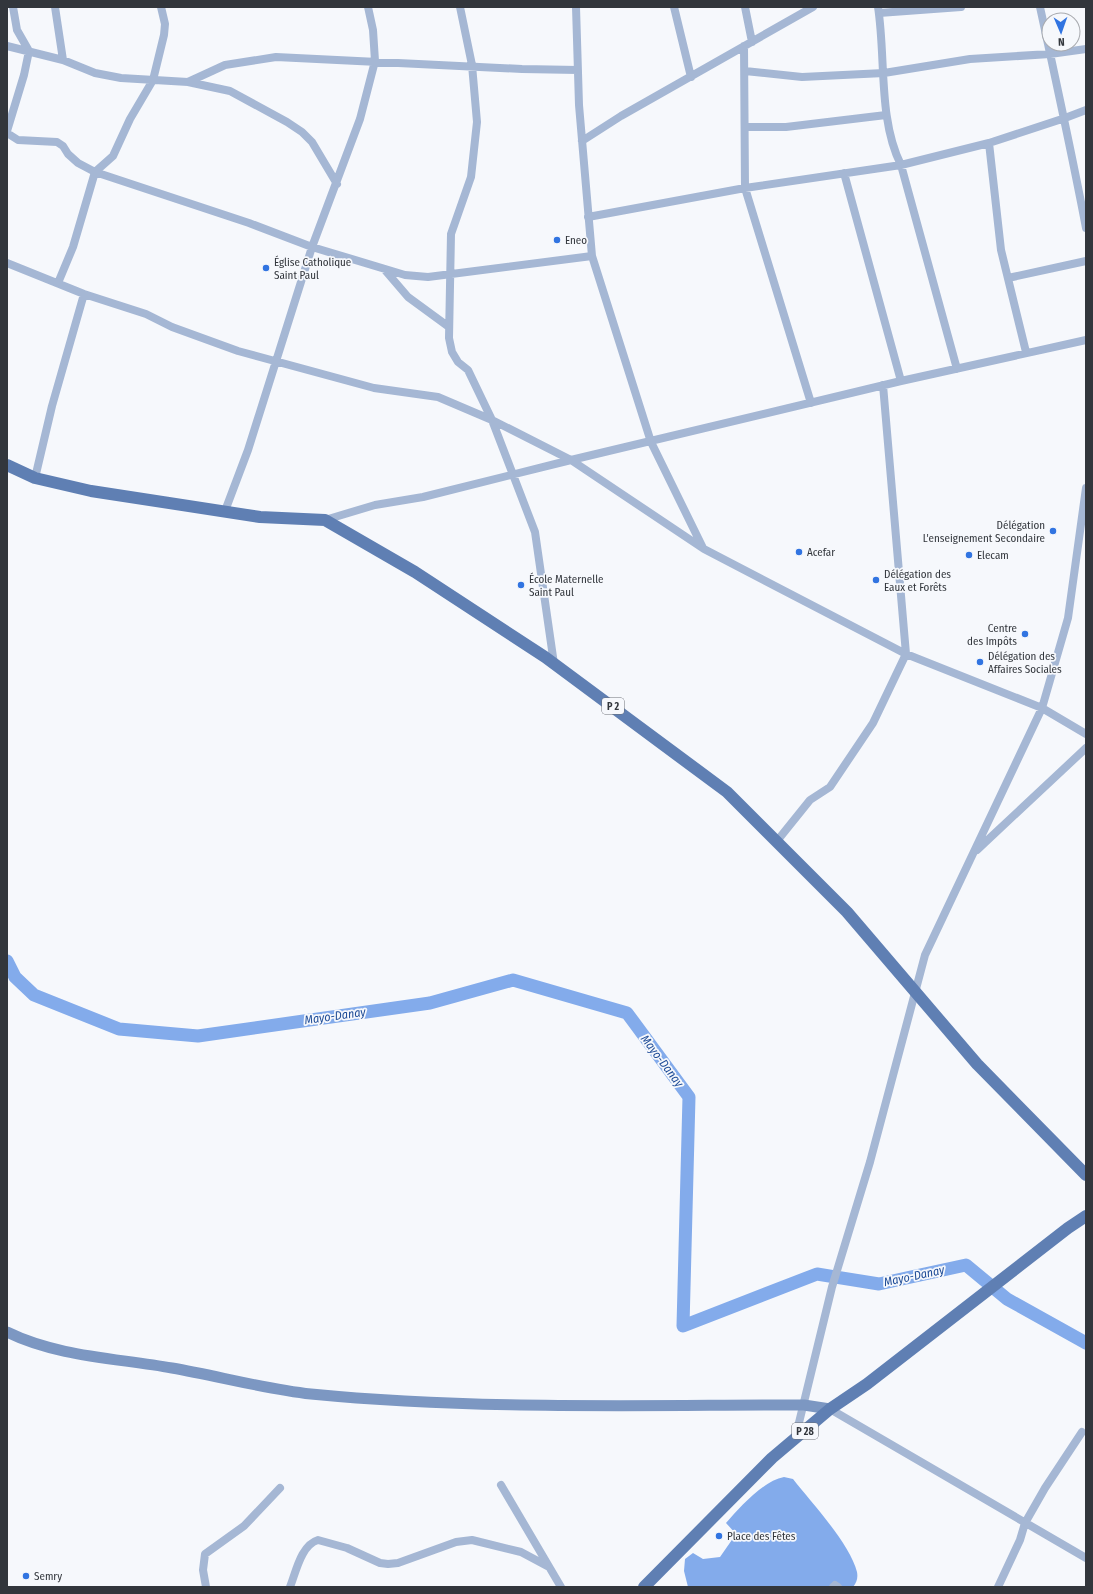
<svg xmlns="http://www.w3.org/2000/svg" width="1093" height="1594" viewBox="0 0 1093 1594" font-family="'Fira Sans Condensed',sans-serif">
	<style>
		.water { fill: #83abeb }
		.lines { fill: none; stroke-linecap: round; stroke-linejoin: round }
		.river { stroke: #83abeb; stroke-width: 13 }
		.street { stroke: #a5b7d4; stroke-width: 8 }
		.secondary { stroke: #7c97c2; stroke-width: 11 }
		.primary { stroke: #5f7fb3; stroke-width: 12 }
		.poi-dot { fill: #3174e1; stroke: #f6f8fc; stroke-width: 1.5 }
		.labels { text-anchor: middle; stroke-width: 3.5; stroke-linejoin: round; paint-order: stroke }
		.shield { fill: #f6f8fc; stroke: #6d7076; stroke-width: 1 }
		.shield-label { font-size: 10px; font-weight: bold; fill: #32363c }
		.poi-label { font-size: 11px; fill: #32363c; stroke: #f6f8fc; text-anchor: start }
		.water-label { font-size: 12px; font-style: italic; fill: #1e4c97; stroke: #f6f8fc }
	</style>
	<rect width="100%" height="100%" fill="#f6f8fc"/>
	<path class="water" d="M784 1477 793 1479C812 1503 850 1544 857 1572 858 1578 857 1582 853 1587H688L684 1571 685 1559 693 1553 703 1559 720 1557 736 1534 726 1523C740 1507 763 1481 784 1477Z"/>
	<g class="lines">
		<path class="river" d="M7 961 15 977 34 995 119 1029 198 1036 430 1003 513 980 627 1013 689 1097 683 1326 817 1274 879 1284 966 1265 1007 1299 1086 1343"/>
		<path class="street" d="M55 7 63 60
			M460 7 472 65 477 122 471 177 451 234 449 338 452 352 458 362 468 370 492 420 535 532 554 664
			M576 7 579 105 592 256 651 442 703 548
			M674 7 691 77
			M745 7 752 42
			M878 7C886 58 878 119 901 165L957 369
			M1040 7C1056 81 1072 154 1086 228
			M879 13 961 7
			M7 46 63 60 95 73 121 78 188 82 225 65 276 57 522 69 578 70
			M744 46 745 188 811 403
			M745 71 802 77 884 73 970 59 1050 54 1086 49
			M188 82 230 91 287 122 302 132 312 142 337 184
			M745 127H786L886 115
			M7 131 24 75 29 51 17 30 13 7
			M7 133 18 140 57 142 63 146 68 154 78 163 95 172 249 223 312 247 405 275 428 277 592 256
			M582 141 621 116 813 7
			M989 143 1001 250 1026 352
			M844 173 901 381
			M588 217 745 188 901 165 989 143 1065 118 1086 110
			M7 263 84 294 146 314 172 327 238 351 374 388 438 397 492 420 571 460 704 549 906 654 1042 708 1086 734
			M384 269 408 297 449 327
			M1008 278 1086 261
			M58 283 73 247 95 172 113 156 130 119 153 80 164 35 165 24 161 7
			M35 478 52 406 84 294
			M225 511 248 450 312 247 360 119 375 61 373 30 368 7
			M325 520 375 505 423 497 571 460 901 381 1086 340
			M777 841 810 800 830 787 873 723 906 654 883 385
			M977 850 1086 748
			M830 1409 1086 1558
			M795 1439 832 1287 870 1162 925 955 1042 708 1068 618 1086 488
			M501 1485 561 1587
			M206 1587 203 1570 205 1554 244 1526 280 1488
			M290 1587C296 1572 301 1545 318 1540L347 1548 380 1563 388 1564 398 1563 456 1542 472 1540 521 1552 549 1567
			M833 1587 835 1585 838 1587
			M998 1587 1020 1540 1025 1523 1045 1488 1082 1432"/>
		<path class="secondary" d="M7 1332C58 1357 117 1358 172 1368 218 1376 265 1389 311 1394 475 1410 640 1405 804 1405L830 1409"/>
		<path class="primary" d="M7 465 35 478 91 491 260 517 325 520 415 572 545 657 727 792 847 912 977 1064 1086 1175
			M644 1587 772 1458 830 1409 867 1384 1068 1228 1086 1216"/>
	</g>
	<g class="poi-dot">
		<circle cx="557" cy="240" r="4"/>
		<circle cx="266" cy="268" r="4"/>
		<circle cx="1053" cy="531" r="4"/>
		<circle cx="799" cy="552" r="4"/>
		<circle cx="969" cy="555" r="4"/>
		<circle cx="876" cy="580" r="4"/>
		<circle cx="521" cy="585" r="4"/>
		<circle cx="1025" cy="634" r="4"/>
		<circle cx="980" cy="662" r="4"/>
		<circle cx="719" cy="1536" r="4"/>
		<circle cx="26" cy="1576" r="4"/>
	</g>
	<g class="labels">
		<g class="shield">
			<rect x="602" y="698" width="22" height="16" rx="3"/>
			<rect x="792" y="1423" width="26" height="16" rx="3"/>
		</g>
		<g class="shield-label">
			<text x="613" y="710">P 2</text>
			<text x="805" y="1435">P 28</text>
		</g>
		<g class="poi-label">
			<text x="565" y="244">Eneo</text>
			<text x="274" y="266">Église Catholique<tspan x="274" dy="13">Saint Paul</tspan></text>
			<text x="1045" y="529" text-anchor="end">Délégation<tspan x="1045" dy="13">L'enseignement Secondaire</tspan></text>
			<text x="807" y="556">Acefar</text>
			<text x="977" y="559">Elecam</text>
			<text x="884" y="578">Délégation des<tspan x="884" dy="13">Eaux et Forêts</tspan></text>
			<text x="529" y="583">École Maternelle<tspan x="529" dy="13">Saint Paul</tspan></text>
			<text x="1017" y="632" text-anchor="end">Centre<tspan x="1017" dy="13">des Impôts</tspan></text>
			<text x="988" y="660">Délégation des<tspan x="988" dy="13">Affaires Sociales</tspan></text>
			<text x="727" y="1540">Place des Fêtes</text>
			<text x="34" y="1580">Semry</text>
		</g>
		<g class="water-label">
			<text transform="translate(335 1016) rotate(-8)" y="4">Mayo-Danay</text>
			<text transform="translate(662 1061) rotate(53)" y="4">Mayo-Danay</text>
			<text transform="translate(914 1276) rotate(-12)" y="4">Mayo-Danay</text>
		</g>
	</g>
	<rect width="1093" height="1594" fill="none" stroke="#32363c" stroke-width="16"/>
	<g transform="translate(1061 32) rotate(178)"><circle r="19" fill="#f6f8fc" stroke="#a8aaaf"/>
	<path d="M0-3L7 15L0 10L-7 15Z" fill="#3174e1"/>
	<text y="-6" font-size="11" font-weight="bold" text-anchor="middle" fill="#32363c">N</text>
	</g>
</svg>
